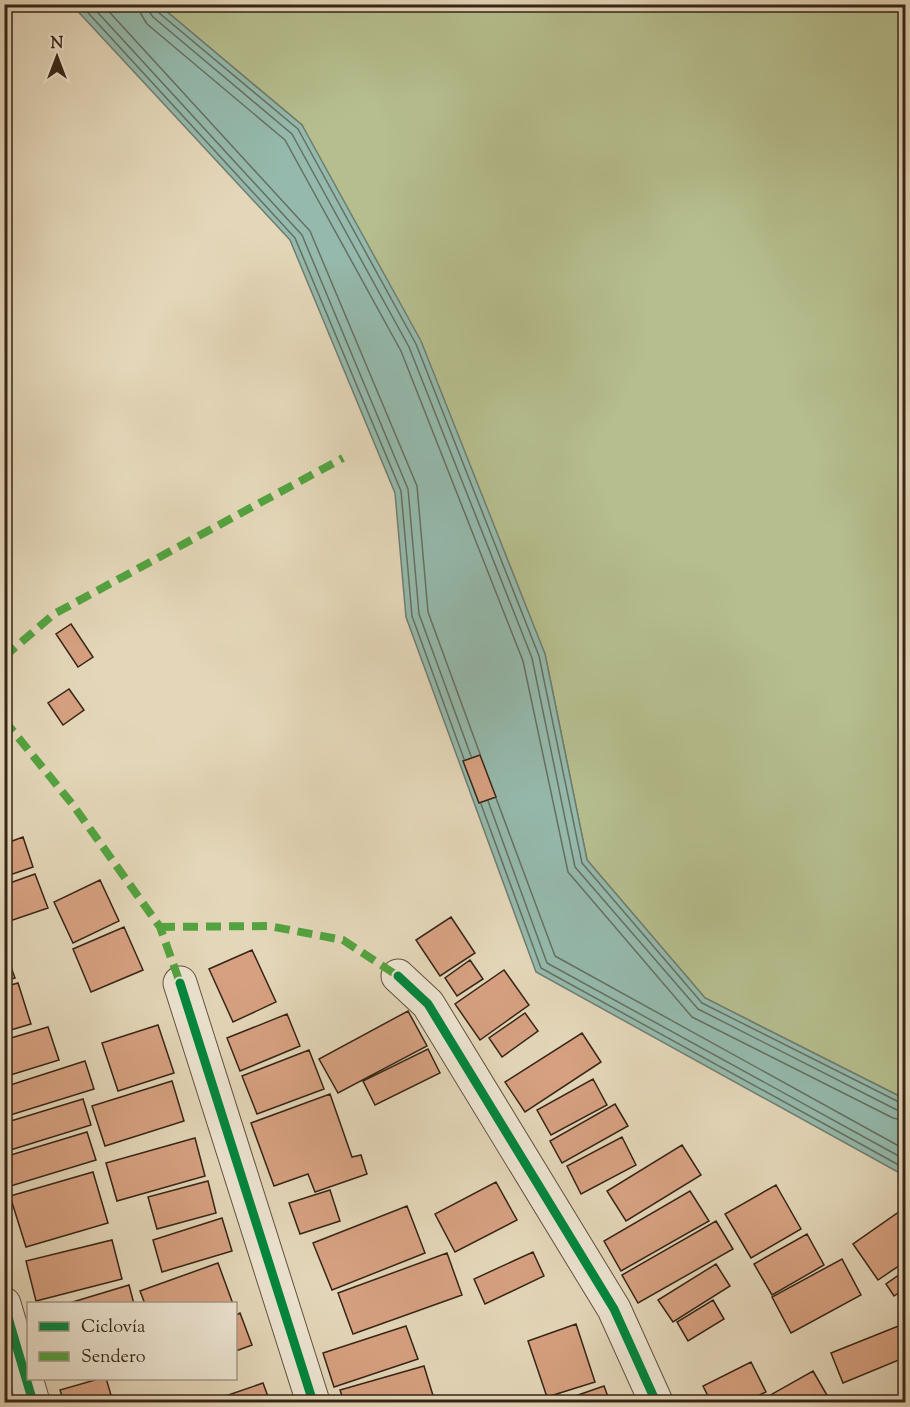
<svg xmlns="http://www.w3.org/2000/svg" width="910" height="1407" viewBox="0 0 910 1407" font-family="'Sorts Mill Goudy',serif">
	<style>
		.green { fill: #b6be8e; stroke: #767252; stroke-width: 1.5 }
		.water { fill: #95baad; stroke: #6f7e71; stroke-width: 1.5 }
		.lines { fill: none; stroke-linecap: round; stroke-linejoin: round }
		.shore { stroke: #667062; stroke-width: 1.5 }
		.building { fill: #d7a181; stroke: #362517; stroke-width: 1.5 }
		.street-casing { stroke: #625240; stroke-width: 35 }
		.street { stroke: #ede5d2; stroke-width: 33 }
		.quiet { stroke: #53a340; stroke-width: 8; stroke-dasharray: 15 8; stroke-linecap: butt }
		.cycleway-casing { stroke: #ede5d2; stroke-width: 13 }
		.cycleway { stroke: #00873e; stroke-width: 9 }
	</style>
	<rect width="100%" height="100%" fill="#e4d7b9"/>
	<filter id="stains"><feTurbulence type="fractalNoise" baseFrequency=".00333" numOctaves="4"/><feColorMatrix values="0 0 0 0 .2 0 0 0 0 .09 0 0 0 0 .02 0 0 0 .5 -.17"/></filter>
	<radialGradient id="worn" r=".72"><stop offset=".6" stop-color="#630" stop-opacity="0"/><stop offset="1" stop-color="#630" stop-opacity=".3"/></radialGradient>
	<path class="green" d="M159 5H905V1099L705 998 587 860 545 654 302 125Z"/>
	<path class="water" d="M72 5H159L302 125 421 341 545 654 587 860 705 998 905 1099V1176L536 972 406 617 395 493 290 240Z"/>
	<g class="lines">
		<path class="shore" d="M80 4 295 238 401 491 412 616 464 759
			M90 4 302 235 408 489 419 614 471 756
			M102 4 310 231 417 486 428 612 480 754
			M139 4 141 14 147 24 285 140 401 351 523 661 568 872 692 1017 893 1118 906 1121
			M148 4 149 11 153 17 292 134 409 347 532 658 575 867 698 1009 897 1110 906 1112
			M156 4 158 12 298 129 416 344 539 656 582 863 702 1003 901 1103 906 1104
			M496 798 555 956 906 1150
			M488 801 547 963 906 1160
			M481 804 541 968 906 1169"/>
	</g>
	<path class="building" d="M71 624 93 657 78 667 56 634Z
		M69 689 84 710 63 725 48 703Z
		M480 755 496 797 479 803 463 761Z
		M23 837 33 867 4 877V844Z
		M35 874 48 908 4 923V885Z
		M100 880 119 921 73 943 54 902Z
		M451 917 475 953 440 976 416 940Z
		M124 927 143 970 91 992 73 949Z
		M4 948 15 978 4 981Z
		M252 950 276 1002 233 1022 209 969Z
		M470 960 483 979 457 996 445 978Z
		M504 970 529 1005 480 1040 455 1004Z
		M18 983 31 1024 4 1032V987Z
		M408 1011 427 1046 338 1093 319 1059Z
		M525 1013 538 1031 502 1057 489 1038Z
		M287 1014 300 1046 240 1071 227 1038Z
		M158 1025 174 1073 118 1091 102 1043Z
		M48 1027 59 1060 4 1077V1040Z
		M582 1033 601 1062 525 1112 505 1082Z
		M428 1049 440 1073 375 1105 363 1081Z
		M309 1050 324 1089 257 1114 242 1076Z
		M85 1061 94 1089 4 1117V1087Z
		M593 1079 607 1105 551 1135 537 1110Z
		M172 1081 184 1121 105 1146 92 1106Z
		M330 1094 352 1157 361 1155 367 1174 315 1192 308 1174 274 1186 251 1123Z
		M83 1099 91 1125 4 1152V1123Z
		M615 1104 628 1126 562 1163 550 1141Z
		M87 1132 96 1160 4 1188V1157Z
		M622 1137 636 1165 581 1194 567 1166Z
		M195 1138 205 1176 117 1201 106 1163Z
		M682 1145 701 1175 626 1221 607 1191Z
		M93 1172 108 1223 26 1247 10 1196Z
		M208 1181 216 1213 157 1229 148 1197Z
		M496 1182 517 1220 455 1252 435 1214Z
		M776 1185 801 1229 751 1258 725 1214Z
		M330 1190 340 1221 300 1234 289 1203Z
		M690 1191 709 1221 621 1271 604 1241Z
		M407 1206 425 1253 332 1290 313 1243Z
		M906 1207V1261L878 1280 853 1244Z
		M222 1218 232 1251 162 1272 153 1240Z
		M716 1221 733 1249 638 1303 622 1275Z
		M807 1234 824 1265 772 1295 754 1264Z
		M112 1240 122 1279 36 1301 26 1261Z
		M533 1252 544 1276 485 1304 474 1279Z
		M447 1253 462 1295 353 1334 338 1293Z
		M842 1259 861 1295 791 1333 772 1297Z
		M218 1263 233 1304H145L140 1291Z
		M716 1264 730 1286 673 1322 658 1300Z
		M906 1270V1288L894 1296 886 1284Z
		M129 1285 134 1304H66Z
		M713 1300 724 1319 688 1341 677 1322Z
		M240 1313 252 1345 236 1351V1315Z
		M576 1324 595 1382 547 1397 528 1341Z
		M901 1325 906 1335V1357L843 1383 831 1353Z
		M406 1326 418 1359 334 1387 323 1353Z
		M751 1362 766 1392 745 1402H711L703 1386Z
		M424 1366 435 1402H344L340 1390Z
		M813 1371 831 1402H758Z
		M102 1378H106L113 1402H64L60 1390Z
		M263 1383 270 1402 211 1401Z
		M604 1386 610 1402H558Z"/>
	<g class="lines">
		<defs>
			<path id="street" d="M398 976 428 1004 614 1309 656 1402
				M180 983 313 1402
				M4 1304 33 1402"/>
		</defs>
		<use href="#street" class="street-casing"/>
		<use href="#street" class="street"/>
		<path class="quiet" d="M4 657 54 614 343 458
			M4 720 73 805 160 927 180 983
			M160 927 269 926 343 940 398 976"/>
		<defs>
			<path id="cycleway" d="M398 976 428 1004 614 1309 656 1402
				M180 983 313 1402
				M4 1304 33 1402"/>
		</defs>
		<use href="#cycleway" class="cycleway-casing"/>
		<use href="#cycleway" class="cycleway"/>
	</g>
	<rect width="910" height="1407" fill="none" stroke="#e4d7b9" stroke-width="24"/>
	<rect x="6" y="6" width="898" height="1395" fill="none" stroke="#362517" stroke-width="3"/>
	<rect x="12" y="12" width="886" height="1383" fill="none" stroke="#362517" stroke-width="1.5"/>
	<rect x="27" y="1302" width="210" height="78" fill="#ede5d2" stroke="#a49887" stroke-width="1.5"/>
	<rect x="39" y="1322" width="30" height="9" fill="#00873e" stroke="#a49887" stroke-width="1.5"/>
	<text x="81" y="1332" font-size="18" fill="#362517">Ciclovía</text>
	<rect x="39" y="1352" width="30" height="9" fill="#53a340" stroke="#a49887" stroke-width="1.5"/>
	<text x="81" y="1362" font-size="18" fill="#362517">Sendero</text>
	<g transform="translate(57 57)" stroke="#ede5d2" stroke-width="4.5" paint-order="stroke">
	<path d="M0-4.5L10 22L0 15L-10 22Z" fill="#362517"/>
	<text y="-9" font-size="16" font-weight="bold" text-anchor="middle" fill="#362517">N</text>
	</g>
	<rect width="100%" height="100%" filter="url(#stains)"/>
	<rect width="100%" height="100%" fill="url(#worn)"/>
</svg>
